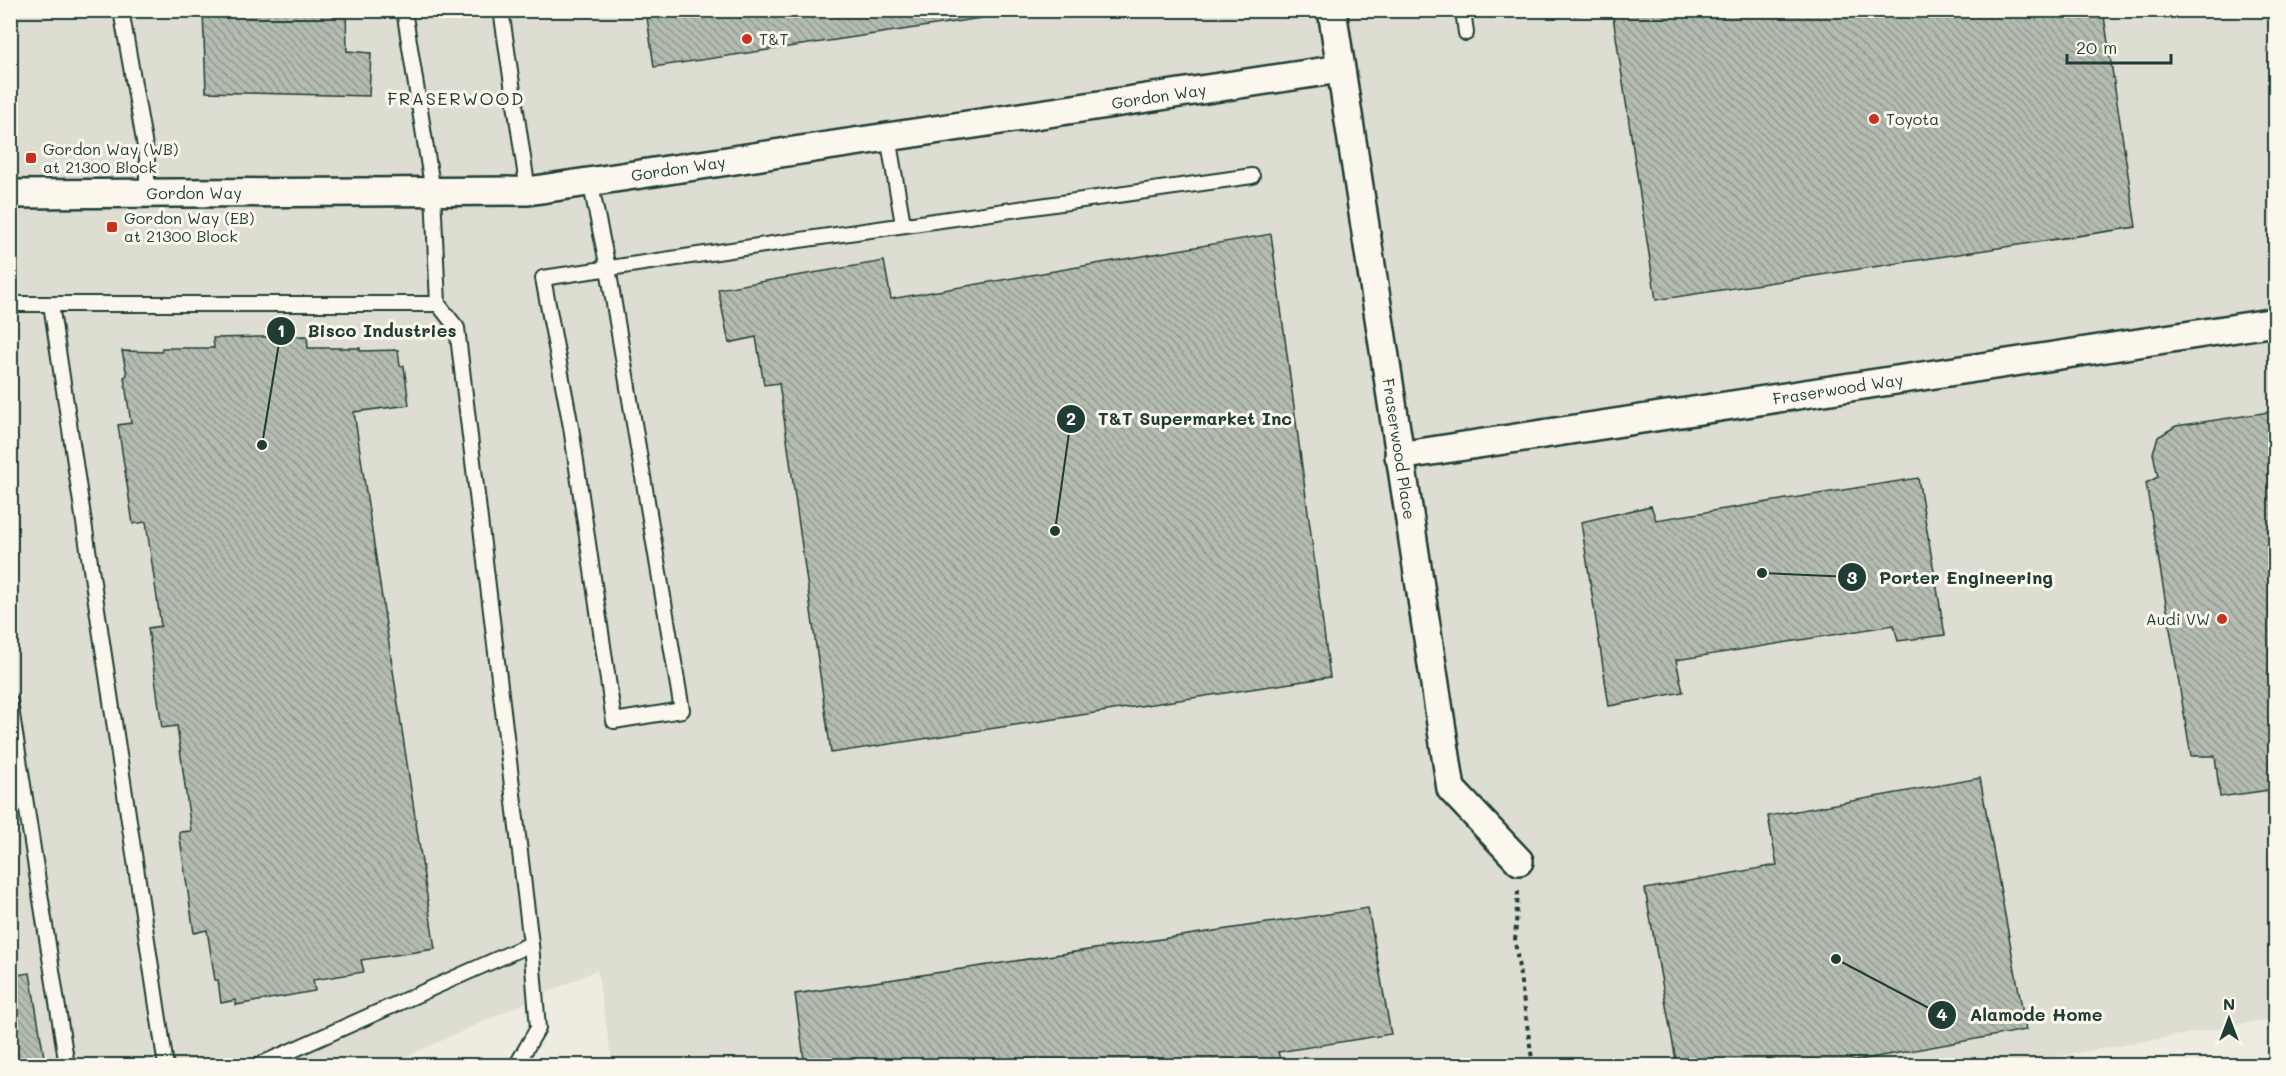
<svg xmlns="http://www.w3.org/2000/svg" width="2286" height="1076" viewBox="0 0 2286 1076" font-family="Mali,sans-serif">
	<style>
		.built { fill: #ddddd2 }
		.building { fill: url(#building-back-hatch); stroke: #1f3d34; stroke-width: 1.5 }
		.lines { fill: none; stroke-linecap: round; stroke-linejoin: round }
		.lane-casing { stroke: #1f3d34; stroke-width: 18 }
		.street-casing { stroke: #1f3d34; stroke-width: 32 }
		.path { stroke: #1f3d34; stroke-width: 4; stroke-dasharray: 4.5 4.5; stroke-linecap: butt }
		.lane { stroke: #fbf7ec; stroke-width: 14 }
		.street { stroke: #fbf7ec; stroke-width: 27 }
		.poi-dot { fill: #c8321e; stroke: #fbf7ec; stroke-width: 2 }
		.labels { text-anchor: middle; stroke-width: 6; stroke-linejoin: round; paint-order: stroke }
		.poi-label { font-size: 16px; fill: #1f3d34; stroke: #fbf7ec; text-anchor: start }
		.street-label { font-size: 16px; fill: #1f3d34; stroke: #fbf7ec }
		.neighbourhood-label { font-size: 18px; letter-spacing: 1.5px; fill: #1f3d34; stroke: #fbf7ec }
		.leader { fill: none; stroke: #1f3d34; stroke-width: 2 }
		.callout-dot { fill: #1f3d34; stroke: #fbf7ec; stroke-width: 2 }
		.mark-label { font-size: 18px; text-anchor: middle; font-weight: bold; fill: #fff }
		.callout-label { font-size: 18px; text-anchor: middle; font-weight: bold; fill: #1f3d34; stroke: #fbf7ec; stroke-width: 6; stroke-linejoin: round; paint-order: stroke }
	</style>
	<defs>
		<pattern id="building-back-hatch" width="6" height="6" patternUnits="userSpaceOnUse" patternTransform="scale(1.5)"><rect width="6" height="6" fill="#b4bbb0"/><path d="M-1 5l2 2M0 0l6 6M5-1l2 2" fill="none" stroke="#929990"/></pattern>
	</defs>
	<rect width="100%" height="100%" fill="#eeece1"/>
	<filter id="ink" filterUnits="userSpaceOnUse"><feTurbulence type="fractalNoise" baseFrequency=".0167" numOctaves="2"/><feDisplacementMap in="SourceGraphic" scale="12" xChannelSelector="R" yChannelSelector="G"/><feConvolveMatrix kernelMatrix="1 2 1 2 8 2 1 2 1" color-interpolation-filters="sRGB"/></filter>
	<g filter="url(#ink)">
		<path class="built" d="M10 11H2275V1018L2006 1066H613L597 970 388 1065H11Z"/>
		<path class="building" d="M203 10H346L347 51 371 53 369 96 206 92Z
			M646 10H1035L654 67Z
			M1573 10H1610L1574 16Z
			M1612 10H2103L2136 227 1656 300Z
			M1271 234 1330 677 831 753 779 383 764 385 756 337 729 343 718 289 884 261 891 299Z
			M307 336 308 348H360V351L398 350 400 366H404L409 405 354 412 435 949 361 960 364 972 313 980 315 991 236 1005V1000L221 1003 218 980H215L207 930 194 933 179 832 191 831 177 726 162 728 148 628 161 626 146 522 133 524 118 425 131 423 124 377 127 375 122 351 161 352 162 348H214L213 338Z
			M2276 411V789L2220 797 2215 756H2191L2146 483 2158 477 2153 453 2158 437 2176 426Z
			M1918 478 1945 635 1898 641 1894 625 1676 660 1683 692 1609 706 1581 522 1651 506 1656 520Z
			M1980 778 2026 1030 1826 1066H1677L1645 889 1777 865 1768 816Z
			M1368 908 1391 1034 1278 1052 1282 1066H805L795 994Z
			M10 939 16 975 30 973 45 1063 10 1066Z"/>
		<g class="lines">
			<defs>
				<path id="lane" d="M121 10 147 158V194
					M404 10 433 192 438 304 457 328 531 944 538 1028 516 1066
					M501 10 528 191
					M1463 10 1466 33
					M888 137 903 224
					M590 181 608 268 682 710 614 721 571 427 543 278C779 242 1015 209 1252 176
					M10 304H438
					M51 304 166 1066
					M10 702 67 1066
					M257 1066 531 944"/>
				<g id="street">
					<path id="s1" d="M1332 10 1451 789 1519 861"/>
					<path id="s2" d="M10 194 528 191 1340 69"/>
					<path id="s3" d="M1399 456 2276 322"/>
				</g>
			</defs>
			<use href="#lane" class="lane-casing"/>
			<use href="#street" class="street-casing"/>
			<path class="path" d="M1518 891 1515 941 1533 1066"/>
			<use href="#lane" class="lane"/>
			<use href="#street" class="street"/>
		</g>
	</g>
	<g class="poi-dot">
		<circle cx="747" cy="39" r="6"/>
		<circle cx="1874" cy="119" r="6"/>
		<rect x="25" y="152" width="12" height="12" rx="3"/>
		<rect x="106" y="221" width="12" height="12" rx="3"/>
		<circle cx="2222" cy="619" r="6"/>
	</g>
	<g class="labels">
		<g class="poi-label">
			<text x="759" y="45">T&amp;T</text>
			<text x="1886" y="125">Toyota</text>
			<text x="43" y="155">Gordon Way (WB)<tspan x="43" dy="18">at 21300 Block</tspan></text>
			<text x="124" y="224">Gordon Way (EB)<tspan x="124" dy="18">at 21300 Block</tspan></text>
			<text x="2210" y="625" text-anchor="end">Audi VW</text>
		</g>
		<g class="street-label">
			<text dy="6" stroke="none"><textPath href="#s2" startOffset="1156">Gordon Way</textPath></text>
			<text dy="6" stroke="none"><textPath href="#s2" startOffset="670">Gordon Way</textPath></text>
			<text dy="6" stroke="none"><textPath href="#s2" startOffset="184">Gordon Way</textPath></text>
			<text dy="6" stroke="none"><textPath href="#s3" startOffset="444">Fraserwood Way</textPath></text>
			<text dy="6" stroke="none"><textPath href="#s1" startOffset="444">Fraserwood Place</textPath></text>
		</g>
		<g class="neighbourhood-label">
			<text x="456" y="105">FRASERWOOD</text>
		</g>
	</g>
	<path class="leader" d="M262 445L281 331M1055 531L1071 419M1762 573L1852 577M1836 959L1942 1015"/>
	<g class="callout-dot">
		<circle cx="262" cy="445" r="6"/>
		<circle cx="1055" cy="531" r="6"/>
		<circle cx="1762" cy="573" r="6"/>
		<circle cx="1836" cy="959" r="6"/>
		<circle cx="281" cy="331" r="15"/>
		<circle cx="1071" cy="419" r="15"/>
		<circle cx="1852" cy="577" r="15"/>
		<circle cx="1942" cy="1015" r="15"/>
	</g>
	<g class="mark-label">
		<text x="281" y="337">1</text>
		<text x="1071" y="425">2</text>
		<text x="1852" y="584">3</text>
		<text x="1942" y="1021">4</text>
	</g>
	<g class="callout-label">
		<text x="382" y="337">Bisco Industries</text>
		<text x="1195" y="425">T&amp;T Supermarket Inc</text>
		<text x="1966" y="584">Porter Engineering</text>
		<text x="2036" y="1021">Alamode Home</text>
	</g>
	<rect width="2286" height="1076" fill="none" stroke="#fbf7ec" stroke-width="36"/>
	<rect x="18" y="18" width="2250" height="1040" fill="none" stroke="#1f3d34" stroke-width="2" filter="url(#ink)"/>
	<g transform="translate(2229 1019)" stroke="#fbf7ec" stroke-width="4.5" paint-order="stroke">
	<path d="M0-4.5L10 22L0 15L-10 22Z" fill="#1f3d34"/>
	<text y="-9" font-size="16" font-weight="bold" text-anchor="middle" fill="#1f3d34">N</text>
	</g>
	<path d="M2067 54v9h104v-9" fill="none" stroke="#1f3d34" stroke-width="3"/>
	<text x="2076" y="54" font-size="18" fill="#1f3d34" stroke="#fbf7ec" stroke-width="4.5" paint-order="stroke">20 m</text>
</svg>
